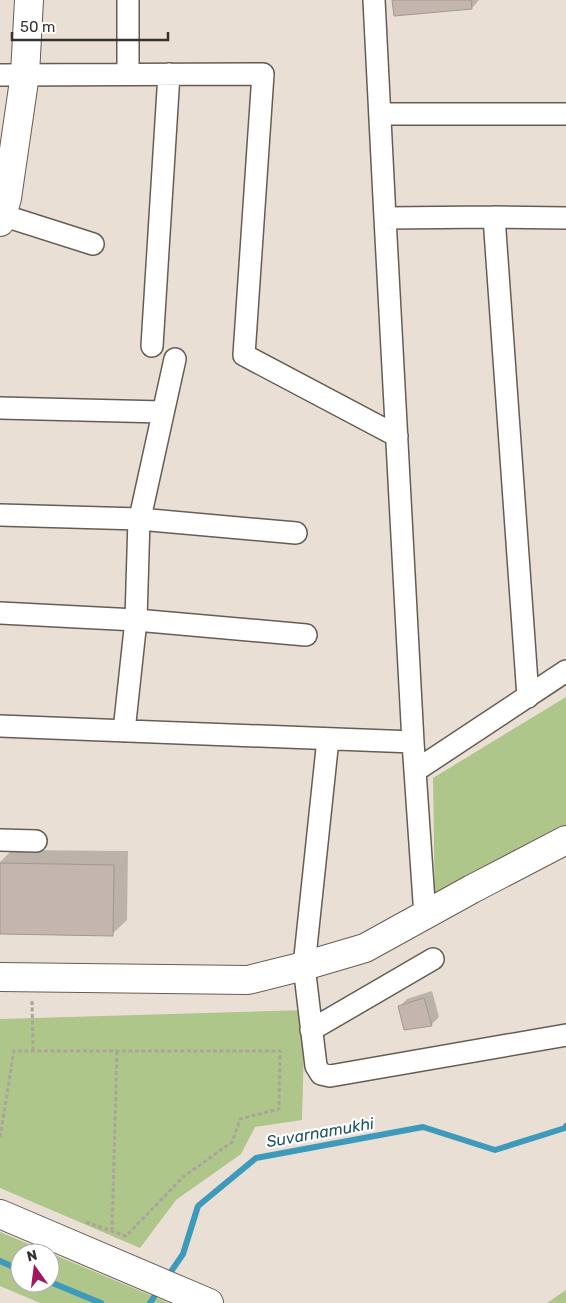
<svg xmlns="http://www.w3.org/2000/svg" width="566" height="1303" viewBox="0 0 566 1303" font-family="Rubik,sans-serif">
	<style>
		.green { fill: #afc68a }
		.shadow { fill: #0003 }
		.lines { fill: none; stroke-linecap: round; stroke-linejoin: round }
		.stream { stroke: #3e9abb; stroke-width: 6 }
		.building { fill: #c4b6af; stroke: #a49791 }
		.street-casing { stroke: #655d54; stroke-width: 24 }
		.secondary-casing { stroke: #655d54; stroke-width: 30 }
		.path { stroke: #aca39b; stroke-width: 3; stroke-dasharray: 4 2.5; stroke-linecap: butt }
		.street { stroke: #fff; stroke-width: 21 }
		.secondary { stroke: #fff; stroke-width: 28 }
		.labels { text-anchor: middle; stroke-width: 4.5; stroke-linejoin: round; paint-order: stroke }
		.water-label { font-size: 16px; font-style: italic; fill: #215466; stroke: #fff }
	</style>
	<rect width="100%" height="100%" fill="#eadfd5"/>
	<path class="green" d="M566 697V831L435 912 433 778Z
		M305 1010 302 1120 255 1127 241 1154 176 1200 140 1248 0 1188V1019Z
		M0 1232 50 1253H20V1283H50V1253L169 1303H40L0 1286Z
		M566 1290V1303H547Z"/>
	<path class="shadow" d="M393 0H479L472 8Z
		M12 850 128 851 127 920 112 934 0 933V862Z
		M432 991 439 1017 431 1025 400 1006 407 999Z"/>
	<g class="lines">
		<path class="stream" d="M0 1261 20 1270
			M166 1279 183 1254 198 1206 256 1158 423 1127 495 1150 565 1128 566 1126
			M50 1282 101 1303
			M150 1303 159 1289"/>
	</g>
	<path class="building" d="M392 0H471L472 9 394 16Z
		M0 863 114 865 113 936 0 934Z
		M424 998 432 1026 404 1030 398 1006Z"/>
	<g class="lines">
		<defs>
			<path id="street" d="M128 0V74
				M374 0 385 218
				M0 75 263 74 244 355 397 436
				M380 114H566
				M2 215 93 244
				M494 217 528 697
				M152 346 169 74
				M0 408 163 412
				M0 515 139 519 296 533
				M0 613 136 620 306 635
				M0 726 413 742
				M124 731 136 620 139 519 140 518 175 359
				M328 739 304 966 316 1066 321 1074 330 1076 566 1035
				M415 771 566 671
				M0 840 36 841
				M425 916 413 742 385 218 494 217 566 218
				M311 1030 433 959"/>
			<path id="secondary" d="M0 222 7 198 25 74 29 0
				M0 977 248 980 304 966 365 948 472 889 566 840
				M0 1214 209 1303"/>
		</defs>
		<use href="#street" class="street-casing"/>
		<use href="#secondary" class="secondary-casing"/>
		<path class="path" d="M32 1001 33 1050
			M0 1137 14 1051H280L279 1109 240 1119 232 1142 183 1177 126 1236 83 1221
			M112 1231 117 1050"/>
		<use href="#street" class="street"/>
		<use href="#secondary" class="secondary"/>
	</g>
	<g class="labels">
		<g class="water-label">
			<text transform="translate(320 1132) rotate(-10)" y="6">Suvarnamukhi</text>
		</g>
	</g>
	<g transform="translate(35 1268) rotate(346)"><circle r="24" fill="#ffffff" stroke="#aeadab"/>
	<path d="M0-4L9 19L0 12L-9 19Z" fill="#a2165d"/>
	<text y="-8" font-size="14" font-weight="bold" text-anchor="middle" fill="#35312d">N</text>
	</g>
	<path d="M12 32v8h156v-8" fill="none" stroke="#35312d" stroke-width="2.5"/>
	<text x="20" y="32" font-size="15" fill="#35312d" stroke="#ffffff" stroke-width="4" paint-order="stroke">50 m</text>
</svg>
